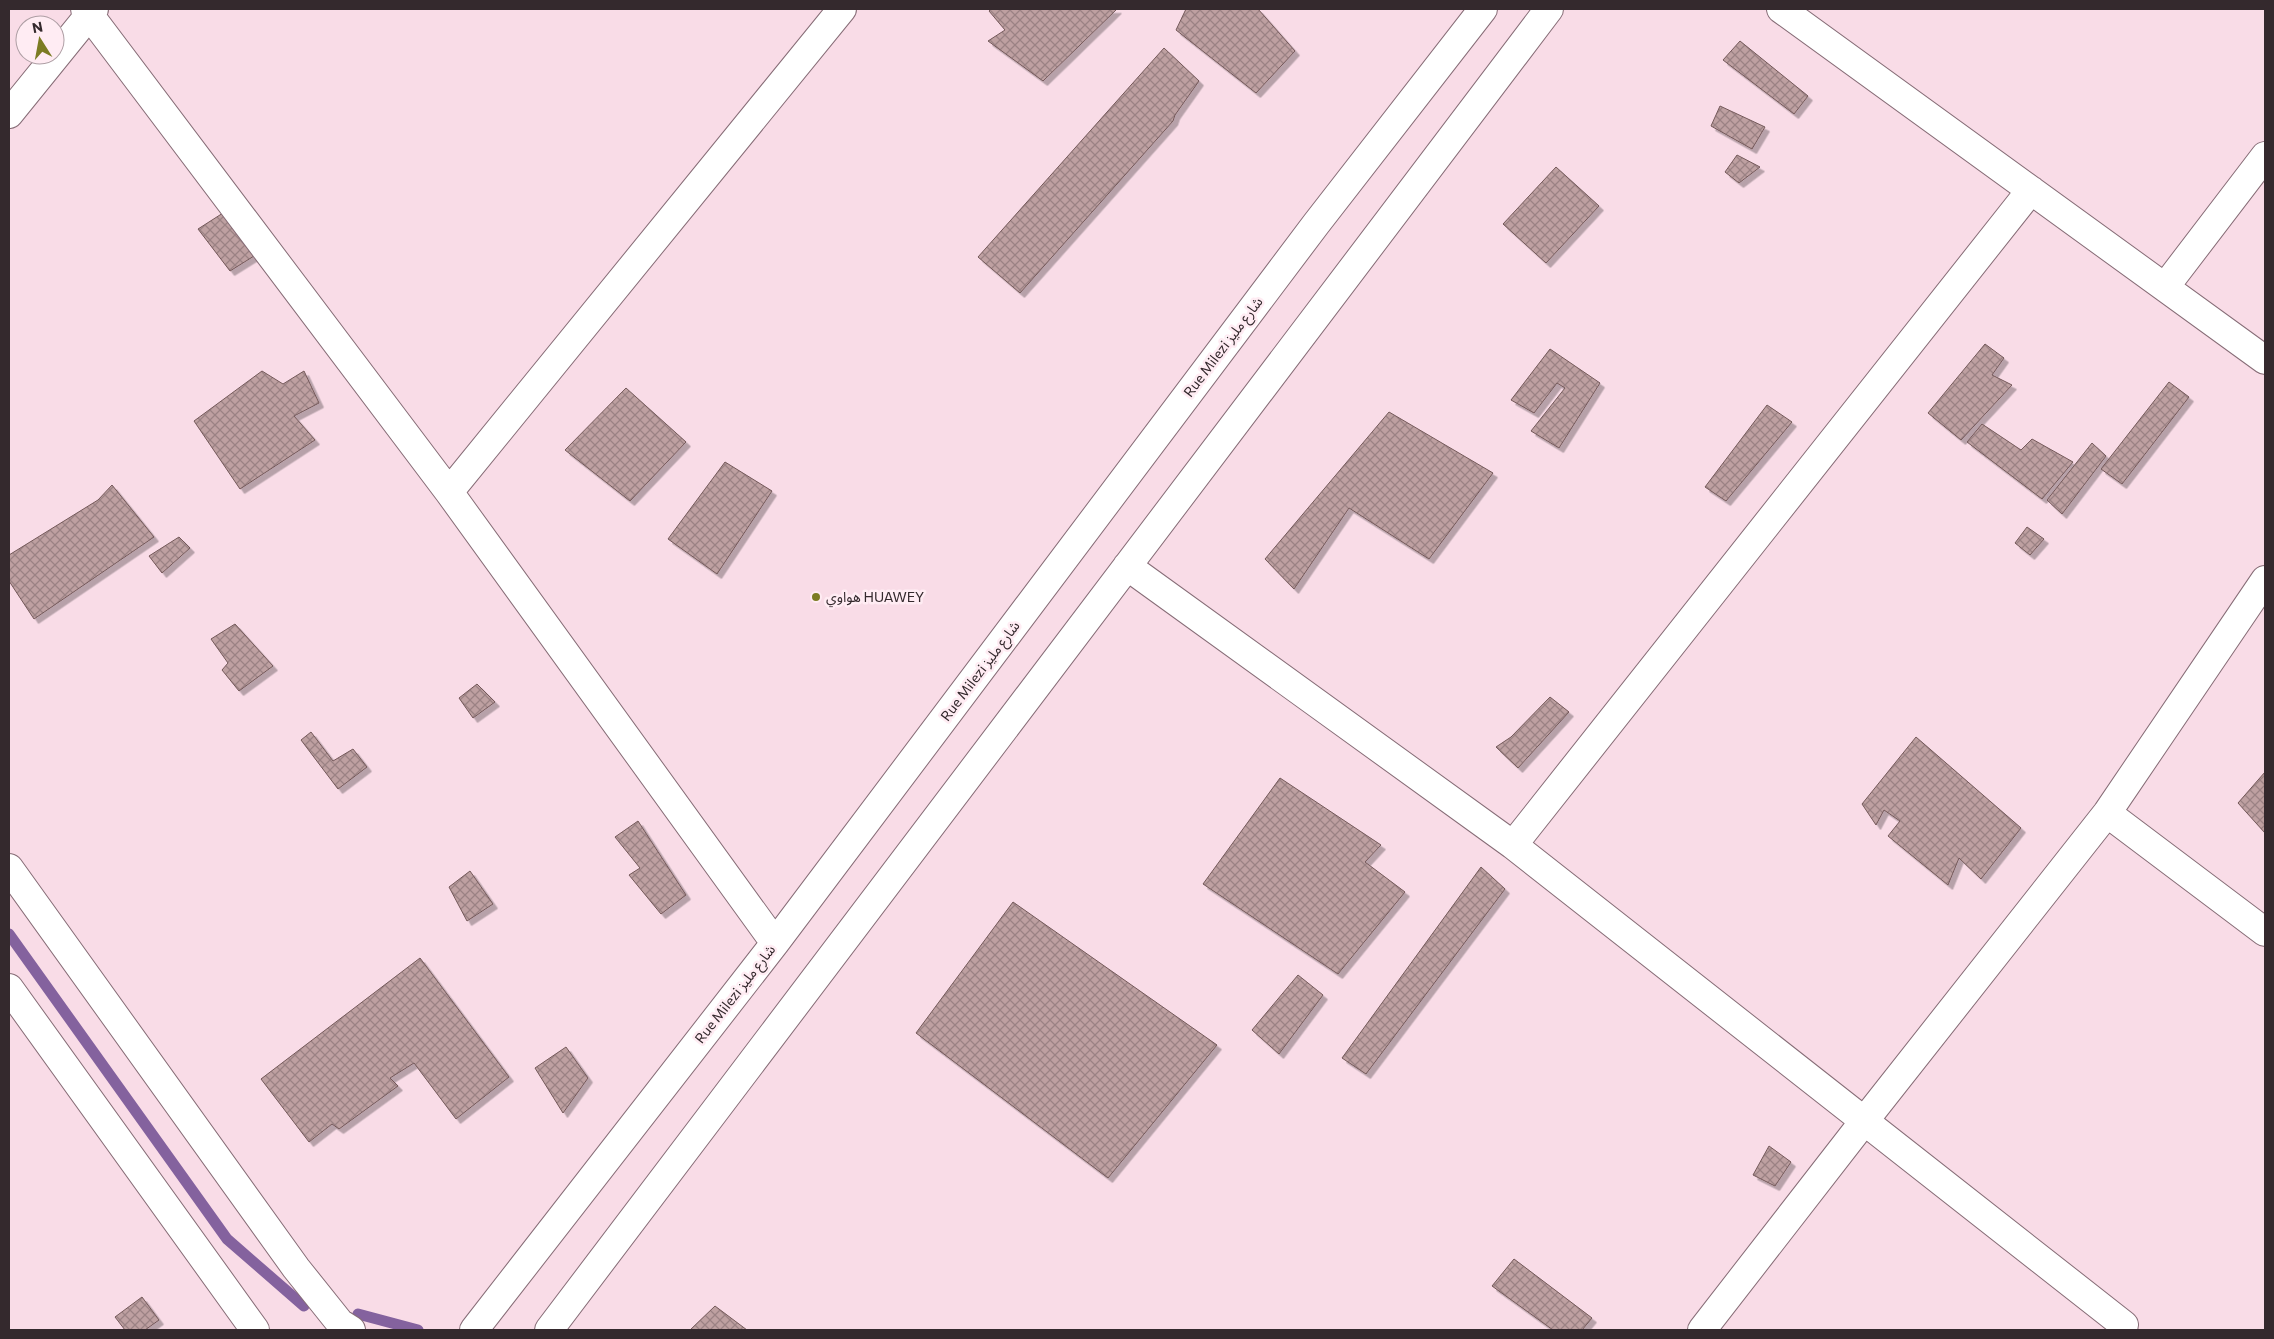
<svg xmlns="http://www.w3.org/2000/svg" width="2274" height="1339" viewBox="0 0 2274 1339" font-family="Commissioner,'Noto Sans Arabic',sans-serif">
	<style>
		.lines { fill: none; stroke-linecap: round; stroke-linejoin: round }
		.stream { stroke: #84629e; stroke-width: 11 }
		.building { fill: url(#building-cross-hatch); stroke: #74595a; filter: url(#shadow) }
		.minor-casing { stroke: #866c76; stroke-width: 30 }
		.minor { stroke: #fff; stroke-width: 28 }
		.poi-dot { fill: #7c7c23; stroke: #ffecf3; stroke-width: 2 }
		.labels { text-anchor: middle; stroke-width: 5; stroke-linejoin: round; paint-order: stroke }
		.street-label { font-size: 14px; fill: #34292d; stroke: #ffecf3 }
		.poi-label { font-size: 14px; fill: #34292d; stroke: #ffecf3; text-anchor: start }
	</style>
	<defs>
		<pattern id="building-cross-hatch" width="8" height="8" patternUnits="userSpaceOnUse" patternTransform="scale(1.25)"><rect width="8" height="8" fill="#bea0a1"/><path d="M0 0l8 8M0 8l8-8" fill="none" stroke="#9b8284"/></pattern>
		<filter id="shadow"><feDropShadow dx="4.5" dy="4.5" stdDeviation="0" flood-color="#0004"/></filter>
	</defs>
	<rect width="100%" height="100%" fill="#f9dce7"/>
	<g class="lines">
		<path class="stream" d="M9 934 227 1239 304 1306
			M358 1314 418 1330"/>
	</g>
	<path class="building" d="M991 9H1117L1043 81 988 41 1005 30 989 11Z
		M1186 9H1258L1295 51 1256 93 1176 30Z
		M1740 41 1808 96 1794 114 1723 60Z
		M1164 48 1199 81 1175 115 1173 121 1020 293 978 257Z
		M1720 106 1765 127 1752 149 1711 126Z
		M1737 155 1760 167 1739 183 1725 172Z
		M1556 167 1599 206 1546 263 1503 224Z
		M223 213 254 256 230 271 198 229Z
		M1985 344 2004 358 1992 375 2012 385 1961 440 1928 413Z
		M1550 349 1600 383 1559 448 1531 431 1565 388 1557 383 1534 413 1511 400Z
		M262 371 283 384 304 371 319 403 294 416 315 440 240 489 194 421Z
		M2169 382 2189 397 2122 484 2101 469Z
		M626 388 686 442 630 501 565 450Z
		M1767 405 1792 422 1726 501 1705 487Z
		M1389 412 1493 473 1429 559 1349 508 1294 589 1265 559Z
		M1982 424 2021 450 2032 439 2073 462 2042 499 1967 442Z
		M2092 443 2106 456 2062 514 2047 500Z
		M725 462 772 491 717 574 668 539Z
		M112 485 154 537 34 619 9 581V555L98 500Z
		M2027 527 2044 539 2030 555 2015 543Z
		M179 537 190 548 162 573 149 556Z
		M235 624 273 666 239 691 222 670 228 663 211 639Z
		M477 684 495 702 473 718 459 698Z
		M1550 697 1569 712 1518 768 1496 747 1511 737Z
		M311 732 333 761 353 749 367 767 338 789 301 740Z
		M1916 737 2021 828 1981 879 1959 858 1948 885 1888 836 1900 821 1884 810 1876 825 1862 804Z
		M2265 772V833L2238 803Z
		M1280 778 1381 845 1365 862 1405 892 1338 974 1203 884Z
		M638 821 686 895 661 914 629 875 640 868 615 837Z
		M1481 867 1505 889 1366 1074 1342 1058Z
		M470 871 493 904 467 921 449 887Z
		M1013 902 1217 1045 1108 1178 916 1033Z
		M420 958 509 1077 456 1119 414 1063 390 1078 398 1086 339 1129 332 1124 309 1142 261 1079Z
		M1298 975 1323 995 1279 1054 1252 1030Z
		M566 1047 588 1078 563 1113 535 1068Z
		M1769 1146 1791 1162 1775 1186 1753 1175Z
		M1514 1259 1592 1318 1582 1330H1553L1492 1286Z
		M142 1297 159 1320 145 1330H125L115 1317Z
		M715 1306 747 1330H690Z"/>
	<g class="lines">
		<defs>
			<path id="minor" d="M85 9 449 492 775 943
				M1781 9 2265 360
				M9 114 94 9
				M2165 287 2265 156
				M449 492 842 9
				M1127 566 1513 845 2124 1325
				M2107 813 2265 932
				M1513 845 2031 190
				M9 868 296 1268 340 1323 351 1330
				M9 988 255 1330
				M474 1330 775 943 1316 224 1483 9
				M549 1330 1549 9
				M1702 1330 1865 1120 2107 813 2265 580"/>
		</defs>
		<use href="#minor" class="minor-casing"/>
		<use href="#minor" class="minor"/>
	</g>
	<circle class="poi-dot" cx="816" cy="597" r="5"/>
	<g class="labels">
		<g class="street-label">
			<text transform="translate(1223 347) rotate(-53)" y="5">Rue Milezi شارع مليز</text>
			<text transform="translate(980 671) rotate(-53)" y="5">Rue Milezi شارع مليز</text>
			<text transform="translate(735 994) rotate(-52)" y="5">Rue Milezi شارع مليز</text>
		</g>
		<g class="poi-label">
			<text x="826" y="602">هواوي HUAWEY</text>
		</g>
	</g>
	<rect width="2274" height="1339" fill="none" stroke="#34292d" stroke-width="20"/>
	<g transform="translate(40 40) rotate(349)"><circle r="24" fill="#ffecf3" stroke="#ae9ea4"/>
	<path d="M0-4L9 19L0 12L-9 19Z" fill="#7c7c23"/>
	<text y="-8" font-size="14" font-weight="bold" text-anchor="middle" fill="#34292d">N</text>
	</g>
</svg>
